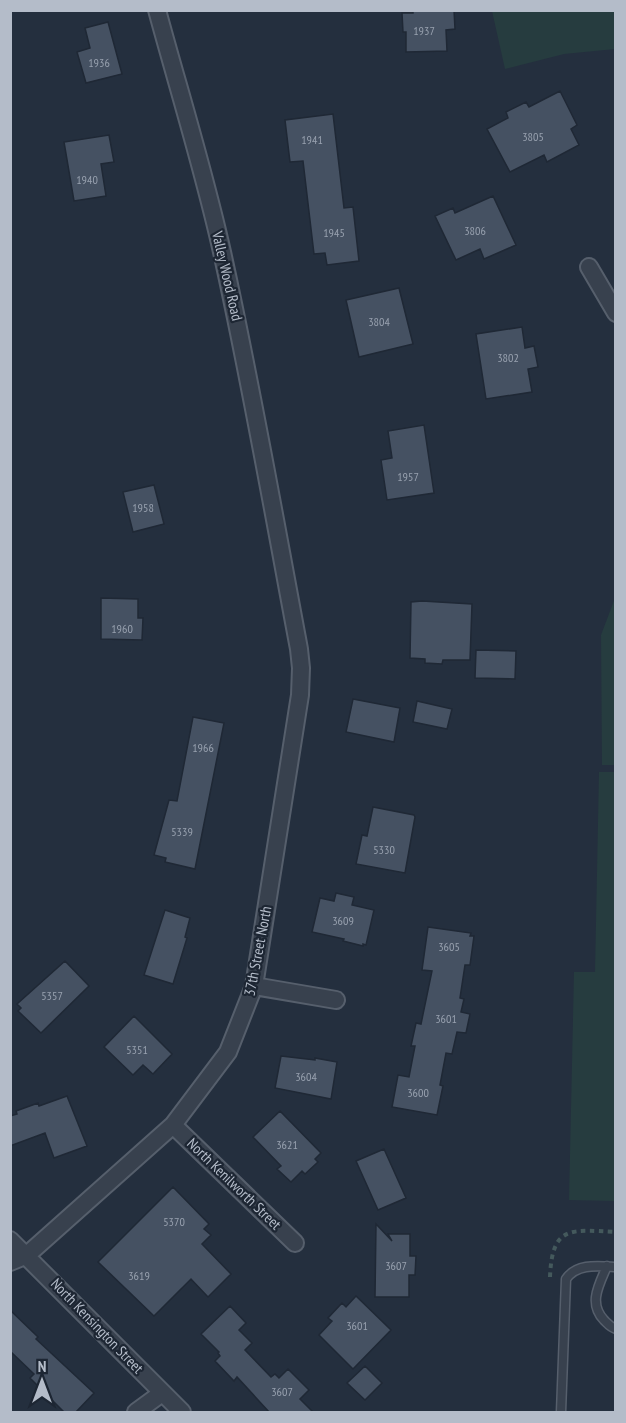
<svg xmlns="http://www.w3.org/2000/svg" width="626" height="1423" viewBox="0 0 626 1423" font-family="'PT Sans Narrow',sans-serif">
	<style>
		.green { fill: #263c3f }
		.building { fill: #455162; stroke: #1f2835; stroke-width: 1.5 }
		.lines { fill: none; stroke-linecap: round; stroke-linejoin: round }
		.service-casing { stroke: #565f6c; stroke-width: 11 }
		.minor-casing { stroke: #565f6c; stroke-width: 20 }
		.path { stroke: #44595c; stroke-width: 4; stroke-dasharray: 4.5 4.5; stroke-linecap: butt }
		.service { stroke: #38414e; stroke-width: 8 }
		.minor { stroke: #38414e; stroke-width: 16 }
		.labels { text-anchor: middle; stroke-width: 4.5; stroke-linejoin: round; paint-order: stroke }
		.number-label { font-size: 12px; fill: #98a1af }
		.street-label { font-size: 15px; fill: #b4bcc9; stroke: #1d2633 }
	</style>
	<rect width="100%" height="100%" fill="#242f3e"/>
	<path class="green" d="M492 11H615V49L564 54 505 69Z
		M615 598V765H602L601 635Z
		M599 772H616L615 1201 569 1200 574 972H595Z"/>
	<path class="building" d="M413 10H454L455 29 446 30 447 51 406 52V32H403L402 13H413Z
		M108 22 122 74 86 83 77 52 90 48 85 28Z
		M560 91 577 125 571 129 579 145 547 162 544 155 510 172 487 129 508 118 506 112 526 102 529 107Z
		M333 114 344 208 353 207 359 261 327 265 325 253 314 254 303 161 290 162 285 120Z
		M109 135 114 162 101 164 106 196 74 201 64 142Z
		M493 196 516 245 484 259 480 249 456 260 435 216 453 208 455 213Z
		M399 288 413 344 359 357 346 300Z
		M522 327 525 348 534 346 538 367 528 369 532 392 486 399 476 334Z
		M424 425 434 493 387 500 381 460 392 458 388 431Z
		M154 485 164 524 133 532 123 492Z
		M101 598 138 599V618H143L142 640 101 639Z
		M422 601 472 604 470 660H443L442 664 425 663V659L410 658 411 602Z
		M476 650 516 651 515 679 475 678Z
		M353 699 400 708 394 742 346 732Z
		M417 701 452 709 447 729 413 722Z
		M193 717 224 723 195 869 165 862 166 858 154 855 169 800 177 801Z
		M373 807 414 815 415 817 405 873 356 864 362 835 367 836Z
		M336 893 354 897 352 905 374 910 366 945 363 944V946L343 941 344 939 312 932 320 898 334 901Z
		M165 910 190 918 185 937 187 938 173 984 144 975Z
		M428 927 471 933 470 936H474L470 965H465L460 998 464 999 461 1012 470 1014 466 1033 457 1032 452 1054 446 1053 440 1085 443 1086 437 1115 392 1107 398 1075 409 1077 415 1046H411L416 1023 421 1024 432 971 422 970Z
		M65 961 89 986 41 1033 18 1011 21 1008 17 1004Z
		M134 1016 172 1054 153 1074 143 1065 133 1075 104 1047Z
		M281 1056 315 1060V1058L337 1062 331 1099 275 1088Z
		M67 1096 87 1146 54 1158 45 1133 10 1146V1116L17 1114 16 1111 38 1103 39 1106Z
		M280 1111 321 1153 315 1159 318 1162 305 1174 302 1171 291 1182 277 1169 281 1166 253 1137Z
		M384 1149 406 1198 378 1210 356 1161Z
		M173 1187 209 1224 204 1229 211 1235 202 1244 231 1274 208 1297 191 1279 154 1316 98 1262Z
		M376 1224 392 1241 388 1234H410V1256H416L415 1275H409V1297H375Z
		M356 1296 391 1330 353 1369 319 1335 332 1321 328 1318 342 1303 346 1307Z
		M230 1306 246 1323 239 1330 252 1343 245 1350 271 1377 275 1374 279 1378 288 1369 309 1390 300 1399 314 1413H270L237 1377 234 1381 215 1361 220 1356 218 1353 219 1352 201 1334Z
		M10 1310 38 1337 36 1339 94 1393 75 1413H65L30 1378 34 1374 10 1351Z
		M365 1366 382 1383 365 1400 347 1383Z"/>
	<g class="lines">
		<defs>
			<path id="service" d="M607 1266C599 1285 588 1303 604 1320 608 1324 610 1327 616 1329
				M561 1412 566 1279C577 1263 598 1266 616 1267"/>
			<path id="minor" d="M589 267 616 313
				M254 986 336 1000
				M173 1125 295 1243
				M10 1240 182 1412
				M10 1262 27 1255 173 1125 228 1052 254 986 300 695 301 668 299 649C274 516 251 383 222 252 204 171 179 91 157 10
				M136 1412 162 1393"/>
		</defs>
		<use href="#service" class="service-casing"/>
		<use href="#minor" class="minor-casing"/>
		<path class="path" d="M550 1277C552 1224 572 1230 616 1232"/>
		<use href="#service" class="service"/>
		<use href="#minor" class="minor"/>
	</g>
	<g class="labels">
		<g class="number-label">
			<text x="424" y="35">1937</text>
			<text x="99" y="67">1936</text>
			<text x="533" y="141">3805</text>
			<text x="312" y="144">1941</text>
			<text x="87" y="184">1940</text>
			<text x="475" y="235">3806</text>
			<text x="334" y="237">1945</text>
			<text x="379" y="326">3804</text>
			<text x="508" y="362">3802</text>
			<text x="408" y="481">1957</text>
			<text x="143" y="512">1958</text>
			<text x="122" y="633">1960</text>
			<text x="203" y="752">1966</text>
			<text x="182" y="836">5339</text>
			<text x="384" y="854">5330</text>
			<text x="343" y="925">3609</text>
			<text x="449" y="951">3605</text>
			<text x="52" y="1000">5357</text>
			<text x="446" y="1023">3601</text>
			<text x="137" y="1054">5351</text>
			<text x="306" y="1081">3604</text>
			<text x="418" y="1097">3600</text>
			<text x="287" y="1149">3621</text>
			<text x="174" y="1226">5370</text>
			<text x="396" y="1270">3607</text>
			<text x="139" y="1280">3619</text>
			<text x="357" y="1330">3601</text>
			<text x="282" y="1396">3607</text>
		</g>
		<g class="street-label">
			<text transform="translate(227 276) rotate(77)" y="5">Valley Wood Road</text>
			<text transform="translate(258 951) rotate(-79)" y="5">37th Street North</text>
			<text transform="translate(234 1184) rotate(44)" y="5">North Kenilworth Street</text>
			<text transform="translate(97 1326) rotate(46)" y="5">North Kensington Street</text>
		</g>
	</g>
	<rect width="626" height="1423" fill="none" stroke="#b4bcc9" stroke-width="24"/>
	<g transform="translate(42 1381)" stroke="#1d2633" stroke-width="4.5" paint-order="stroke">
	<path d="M0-4.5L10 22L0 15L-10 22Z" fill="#b4bcc9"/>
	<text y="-9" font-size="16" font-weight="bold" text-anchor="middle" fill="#b4bcc9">N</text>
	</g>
</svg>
